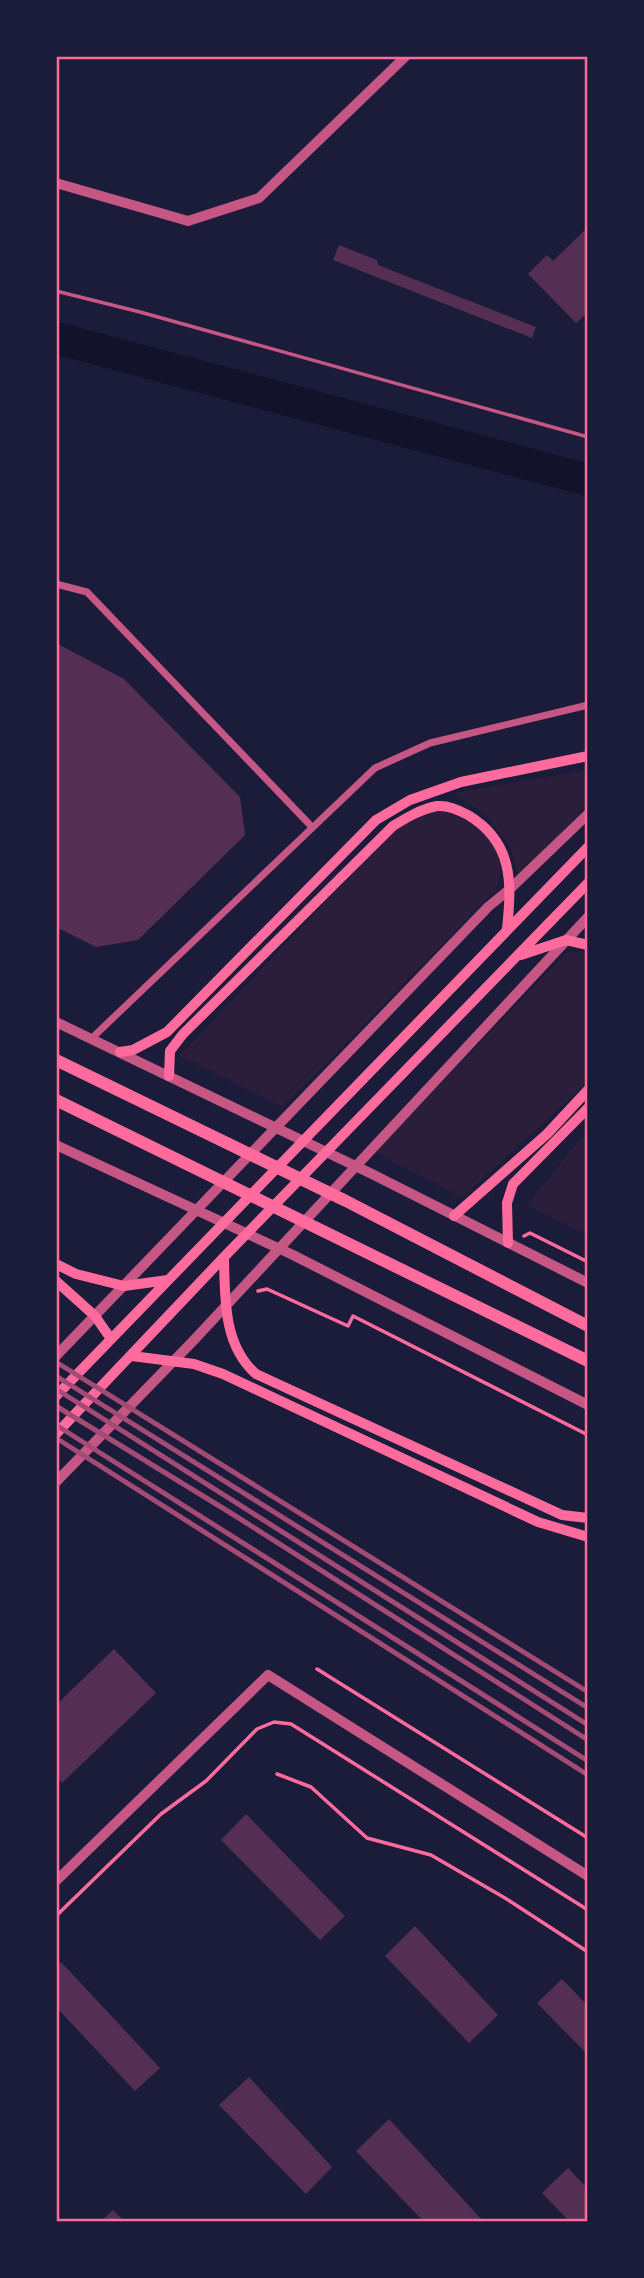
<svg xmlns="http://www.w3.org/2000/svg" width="644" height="2278" viewBox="0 0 644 2278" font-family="Jost,sans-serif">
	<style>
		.green { fill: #2a1e3b }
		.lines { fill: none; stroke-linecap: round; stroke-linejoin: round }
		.river { stroke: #12122b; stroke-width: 32 }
		.building { fill: #542f53 }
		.path { stroke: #ff6b9d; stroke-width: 3.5 }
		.service { stroke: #c65784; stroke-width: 3.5 }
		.minor { stroke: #c65784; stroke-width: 7 }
		.tertiary { stroke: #c65784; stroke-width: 10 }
		.secondary { stroke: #ff6b9d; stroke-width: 10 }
		.trunk { stroke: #ff6b9d; stroke-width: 12 }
		.rail { stroke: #a44b75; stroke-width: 5 }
		.neatline { fill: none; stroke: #ff6b9d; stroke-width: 2.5 }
	</style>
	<rect width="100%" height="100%" fill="#1b1b3a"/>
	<path class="green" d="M588 770V805L518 877 511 848 486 815 453 793Z
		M437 809C464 814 494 834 501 863 502 871 498 883 496 890L283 1107 179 1056 394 830Z
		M585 951 588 953V1082L462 1198 375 1152 567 952Z
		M588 1129V1235L527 1205Z"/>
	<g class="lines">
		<path class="river" d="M56 338 588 480"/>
	</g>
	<path class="building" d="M588 227V312L576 323 528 274 547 255 553 261Z
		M339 245 377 260 378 265 536 327 532 338 333 260Z
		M56 643 124 679 240 797 245 835 138 940 96 947 56 927Z
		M114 1649 156 1693 62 1783 56 1776V1705Z
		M246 1814 345 1916 320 1940 221 1840Z
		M415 1926 498 2015 469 2043 385 1956Z
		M61 1962 160 2068 135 2091 56 2007V1967Z
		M562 1979 588 2006V2055L537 2003Z
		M249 2077 332 2167 306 2194 219 2105Z
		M389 2119 484 2222H424L356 2151Z
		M568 2168 588 2189V2222H570L542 2193Z
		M113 2210 125 2222H100Z"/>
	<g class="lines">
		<path class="path" d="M524 1236 530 1233 588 1262
			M258 1291 267 1289 348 1326 353 1316 588 1435
			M317 1669 588 1838
			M277 1774 311 1787 367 1838 431 1855 505 1898 588 1952
			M56 1916 161 1814 206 1781 257 1729 274 1722 291 1724 588 1910"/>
		<path class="service" d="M56 291 140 312 588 437"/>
		<path class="minor" d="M56 584 87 592 312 827
			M92 1038 375 768 430 743 588 705"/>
		<path class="tertiary" d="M56 183 188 221 259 198 406 56
			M56 1022 372 1174 588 1283
			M56 1145 293 1255 588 1405
			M56 1356 488 907 511 888 588 814
			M56 1482 194 1340 588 917
			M56 1881 268 1675 588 1876"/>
		<path class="secondary" d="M521 955 566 940 588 945
			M120 1052 133 1050 167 1032 376 820 410 800 461 782 588 756
			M169 1076 170 1051 183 1034 393 826C406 818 421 809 437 806 448 805 459 810 468 815 513 842 512 882 507 929
			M454 1216 547 1134 588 1090
			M508 1243 507 1203 513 1184 588 1108
			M224 1257C225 1298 223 1345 256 1374L562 1515 588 1518
			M56 1264 76 1274 124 1286 168 1280
			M56 1281 95 1316 111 1339
			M132 1356 194 1364 223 1374 538 1522 588 1537
			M56 1396 588 847
			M56 1434 224 1257 588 883"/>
		<path class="trunk" d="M56 1060 346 1201 588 1326
			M56 1100 588 1361"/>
		<path class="rail" d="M56 1362 588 1692
			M56 1376 588 1708
			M56 1389 588 1725
			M56 1406 234 1515 588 1740
			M56 1425 588 1761
			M56 1438 588 1775"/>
	</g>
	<rect width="644" height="2278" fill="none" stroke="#1b1b3a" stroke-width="116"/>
	<rect x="58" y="58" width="528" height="2162" class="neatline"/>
</svg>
